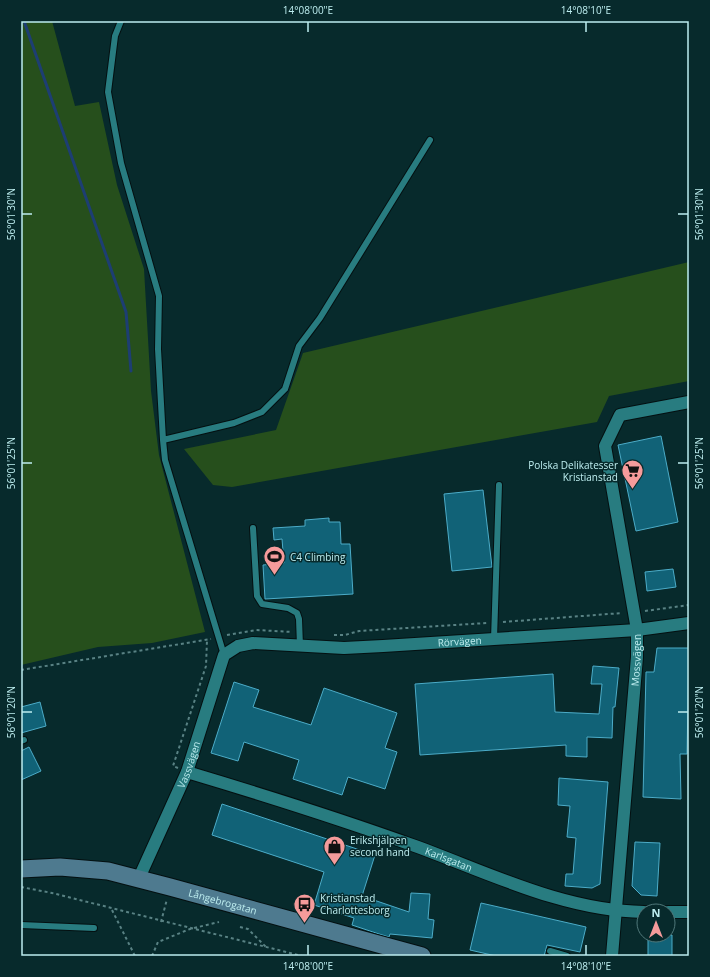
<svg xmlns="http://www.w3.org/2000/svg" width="710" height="977" viewBox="0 0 710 977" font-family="'Open Sans',sans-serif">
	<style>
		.green { fill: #264f1c }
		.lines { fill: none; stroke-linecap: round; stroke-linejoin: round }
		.stream { stroke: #1d3e73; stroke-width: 3 }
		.building { fill: #116277; stroke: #4cacc8 }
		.lane-casing { stroke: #041011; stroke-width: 8 }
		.street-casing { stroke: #041011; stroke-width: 14 }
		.secondary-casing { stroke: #041011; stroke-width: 19 }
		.path { stroke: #598284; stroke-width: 2; stroke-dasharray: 3 3; stroke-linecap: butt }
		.lane { stroke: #287c80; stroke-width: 6 }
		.street { stroke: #287c80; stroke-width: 12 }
		.secondary { stroke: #4e7a8f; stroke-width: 17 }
		.ticks { fill: none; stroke: #bdedef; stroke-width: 1.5 }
		.labels { text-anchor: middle; stroke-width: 3; stroke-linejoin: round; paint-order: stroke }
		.poi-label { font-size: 10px; fill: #bdedef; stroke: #072a2c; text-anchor: start }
		.street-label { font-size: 10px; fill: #bdedef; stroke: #072a2c }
		.neatline { fill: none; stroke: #bdedef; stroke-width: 1.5 }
		.ticks-label { font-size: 10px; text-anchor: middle; fill: #bdedef }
	</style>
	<rect width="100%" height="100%" fill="#072a2c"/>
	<path class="green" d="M21 21H52L75 106 99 102 117 185 144 269 151 391 159 455 205 632 152 643 98 647 21 665Z
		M689 262V381L609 396 597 422 232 487 213 485 184 449 276 430 303 353Z"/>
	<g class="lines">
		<path class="stream" d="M24 21 126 312 131 371"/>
	</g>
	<path class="building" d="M661 436 678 522 636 531 618 445Z
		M483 490 492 567 452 571 444 494Z
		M329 518V522H340L341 544H350L353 594 265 599 263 565 284 563 282 539 274 540 273 528 305 526V520Z
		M673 569 676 587 647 591 645 572Z
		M657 648H689L687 754H680L681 799 643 797 646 672H654Z
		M593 666 619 668 615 707H613L612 738 587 737V757L566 756V745L420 755 415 684 553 674 555 712 599 714 602 684H591Z
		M234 682 259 690 253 707 311 725 324 688 397 713 385 748 397 752 385 789 348 777 342 795 293 779 299 760 244 742 238 761 211 753Z
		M40 702 46 726 21 733V707Z
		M29 747 41 771 21 780V751Z
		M559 778 608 782 600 884 592 888 565 886 566 874H573L576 838 567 837 570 806 558 805Z
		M222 804 375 855 362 896 409 912 411 893 430 894 428 919 434 920 432 938 390 934 389 937 376 933 352 925 354 918 314 905 324 872 212 835Z
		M635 842 660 843 657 896 641 895 632 886Z
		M481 903 586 927 580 952 547 945 544 956H496L470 950Z
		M657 935H672V956H648V939H657Z"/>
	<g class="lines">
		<defs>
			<path id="lane" d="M121 21 115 36 108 92 121 163 159 296 158 349 163 440
				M253 528 257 596 262 604 288 608 297 613 299 619 300 646
				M494 639 499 485
				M224 655 165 460 163 440 234 423 262 412 285 389 299 346 320 318 430 140
				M21 741 24 740
				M21 925 94 928
				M550 951 567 956"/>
			<g id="street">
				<path id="s1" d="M187 772C264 795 340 819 415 846 489 873 564 911 644 912"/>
				<path id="s2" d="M139 878 187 772 224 655 238 646 253 643 344 648 383 646 637 630 689 623"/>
				<path d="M668 912H689"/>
				<path id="s3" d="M612 956 637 657V630L605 446 620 415 689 402"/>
			</g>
			<g id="secondary">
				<path id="s4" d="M21 869 60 867 108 871 170 887 422 956"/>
			</g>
		</defs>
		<use href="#lane" class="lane-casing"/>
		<use href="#street" class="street-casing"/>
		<use href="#secondary" class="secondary-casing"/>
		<path class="path" d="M645 611 689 605
			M503 622 622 613
			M227 635 256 630 292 632
			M334 635H345L359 631 487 623
			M21 670 211 639
			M178 768 173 766 206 666 207 640
			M21 887 52 893 302 956
			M112 910 135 956
			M161 922 167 899
			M240 927 248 929 266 947
			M152 956 158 942 190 929 219 922"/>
		<use href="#lane" class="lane"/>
		<use href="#street" class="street"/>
		<use href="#secondary" class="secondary"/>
	</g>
	<path class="ticks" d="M308 22V32M586 22V32M22 214H32M678 214H688M22 463H32M678 463H688M22 712H32M678 712H688M308 945V955M586 945V955"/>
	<defs>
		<symbol id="supermarket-pin" viewBox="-11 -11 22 30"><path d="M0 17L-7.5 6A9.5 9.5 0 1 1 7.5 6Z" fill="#f59b9b" stroke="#072a2c"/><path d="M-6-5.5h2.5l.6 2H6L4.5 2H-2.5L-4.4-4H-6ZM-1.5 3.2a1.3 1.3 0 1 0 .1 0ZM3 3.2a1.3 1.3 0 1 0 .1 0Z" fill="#111"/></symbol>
		<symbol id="stadium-pin" viewBox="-11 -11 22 30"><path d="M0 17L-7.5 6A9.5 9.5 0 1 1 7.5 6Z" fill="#f59b9b" stroke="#072a2c"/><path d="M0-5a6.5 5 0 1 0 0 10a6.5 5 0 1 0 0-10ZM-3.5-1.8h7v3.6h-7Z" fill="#111"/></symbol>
		<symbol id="shop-pin" viewBox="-11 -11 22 30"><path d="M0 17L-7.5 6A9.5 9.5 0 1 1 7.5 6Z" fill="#f59b9b" stroke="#072a2c"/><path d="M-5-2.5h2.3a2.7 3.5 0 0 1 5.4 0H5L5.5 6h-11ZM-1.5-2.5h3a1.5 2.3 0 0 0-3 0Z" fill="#111"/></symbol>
		<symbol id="bus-pin" viewBox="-11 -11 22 30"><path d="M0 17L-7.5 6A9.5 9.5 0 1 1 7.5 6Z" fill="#f59b9b" stroke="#072a2c"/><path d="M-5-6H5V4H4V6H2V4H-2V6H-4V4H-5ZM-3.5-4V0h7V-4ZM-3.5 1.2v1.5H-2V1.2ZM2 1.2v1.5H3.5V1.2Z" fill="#111"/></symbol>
	</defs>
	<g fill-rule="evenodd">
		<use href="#supermarket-pin" x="620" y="458" width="25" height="34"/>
		<use href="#stadium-pin" x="262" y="544" width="25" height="34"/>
		<use href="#shop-pin" x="322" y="834" width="25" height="34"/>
		<use href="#bus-pin" x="292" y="892" width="25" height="34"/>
	</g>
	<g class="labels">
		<g class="poi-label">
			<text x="618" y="469" text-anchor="end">Polska Delikatesser<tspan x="618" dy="12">Kristianstad</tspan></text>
			<text x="290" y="561">C4 Climbing</text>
			<text x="350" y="844">Erikshjälpen<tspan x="350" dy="12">second hand</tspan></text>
			<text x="320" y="902">Kristianstad<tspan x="320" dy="12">Charlottesborg</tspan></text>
		</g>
		<g class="street-label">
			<text dy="4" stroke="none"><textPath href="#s2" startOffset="478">Rörvägen</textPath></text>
			<text dy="4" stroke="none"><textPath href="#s3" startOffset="297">Mossvägen</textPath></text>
			<text dy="4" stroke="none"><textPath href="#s2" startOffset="124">Vassvägen</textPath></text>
			<text dy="4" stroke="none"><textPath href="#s1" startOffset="276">Karlsgatan</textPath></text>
			<text dy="4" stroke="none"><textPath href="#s4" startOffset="206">Långebrogatan</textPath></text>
		</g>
	</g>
	<rect width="710" height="977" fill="none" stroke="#072a2c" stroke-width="44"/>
	<g transform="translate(656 923)"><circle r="19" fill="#072a2c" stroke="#50787a"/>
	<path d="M0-3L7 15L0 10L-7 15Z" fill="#f59b9b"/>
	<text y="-6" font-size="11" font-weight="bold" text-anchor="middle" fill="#bdedef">N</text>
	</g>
	<rect x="22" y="22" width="666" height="933" class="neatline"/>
	<g class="ticks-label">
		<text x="308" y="14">14°08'00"E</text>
		<text x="586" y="14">14°08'10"E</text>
		<text transform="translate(11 214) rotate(-90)" y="4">56°01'30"N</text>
		<text transform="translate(699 214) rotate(-90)" y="4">56°01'30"N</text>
		<text transform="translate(11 463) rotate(-90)" y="4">56°01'25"N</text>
		<text transform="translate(699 463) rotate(-90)" y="4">56°01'25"N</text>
		<text transform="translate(11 712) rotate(-90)" y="4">56°01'20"N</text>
		<text transform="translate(699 712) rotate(-90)" y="4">56°01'20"N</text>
		<text x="308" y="970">14°08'00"E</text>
		<text x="586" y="970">14°08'10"E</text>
	</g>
</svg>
